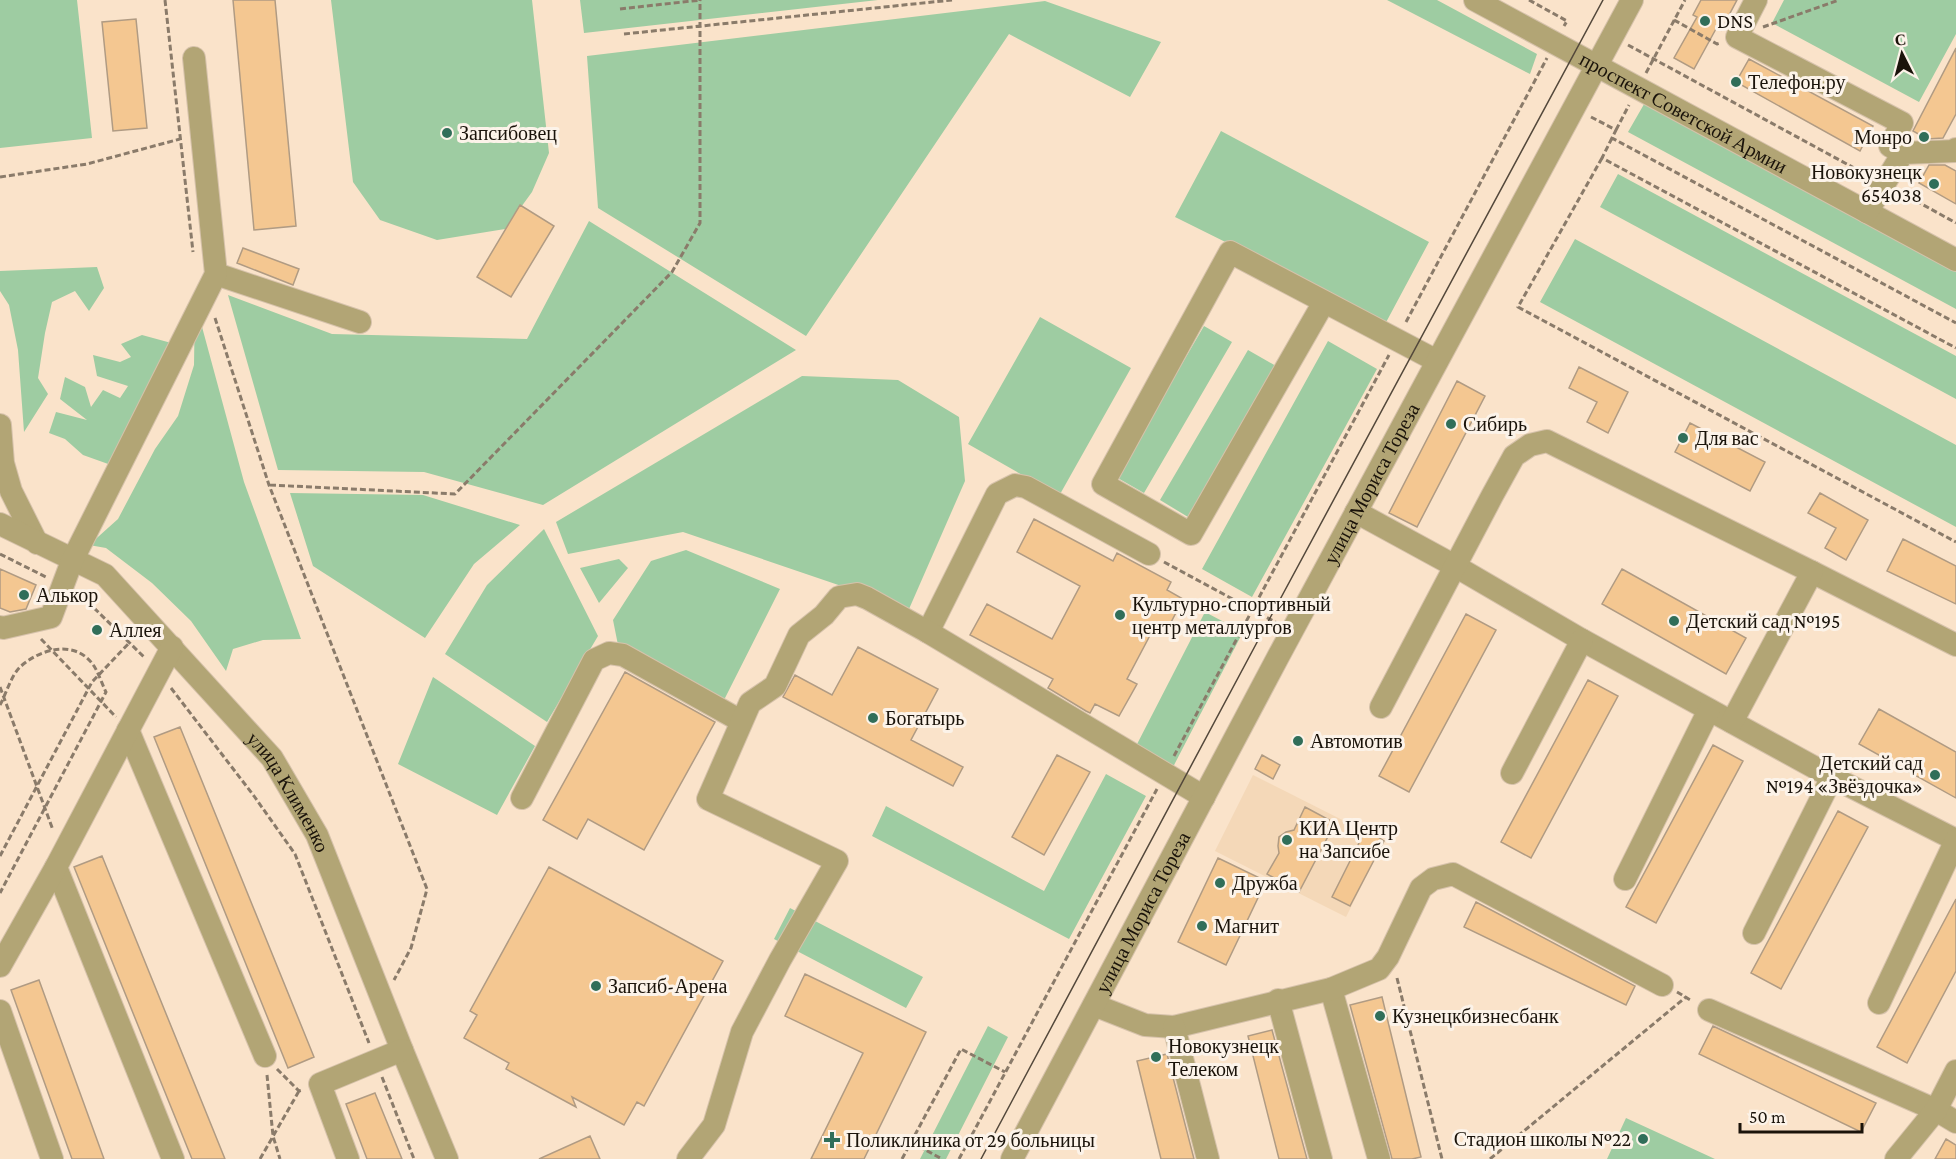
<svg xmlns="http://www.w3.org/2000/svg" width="1956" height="1159" viewBox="0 0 1956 1159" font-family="'Crimson Pro',serif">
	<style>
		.built { fill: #f4d8b8 }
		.green { fill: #9ecca2 }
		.building { fill: #f4c791; stroke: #b09b83; stroke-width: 1.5 }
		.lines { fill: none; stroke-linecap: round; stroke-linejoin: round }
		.minor-casing { stroke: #d6c2ab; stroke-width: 24 }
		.path { stroke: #8a7b6a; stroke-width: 3; stroke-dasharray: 6 3; stroke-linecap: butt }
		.minor { stroke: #b2a575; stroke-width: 22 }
		.tram { stroke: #53483b; stroke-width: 1.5 }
		.poi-dot { fill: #316e59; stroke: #fcf3e9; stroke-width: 2 }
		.labels { text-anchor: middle; stroke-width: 6; stroke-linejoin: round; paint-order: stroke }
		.poi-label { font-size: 20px; fill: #1a130a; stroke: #fcf3e9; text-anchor: start }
		.street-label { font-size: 20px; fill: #1a130a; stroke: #fcf3e9 }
	</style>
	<rect width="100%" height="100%" fill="#fae3ca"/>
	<path class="built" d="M1253 775 1384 841 1346 917 1215 851Z"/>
	<path class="green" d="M0 0H77L92 138 0 148Z
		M331 0H532L549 153 532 192 505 229 437 240 380 220 353 182Z
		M580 0H878L584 33Z
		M1387 0H1437L1537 54 1530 74Z
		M1784 0H1956V34L1919 102 1772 23Z
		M1045 1 1161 42 1130 97 1009 34 806 336 598 208 587 56Z
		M1647 99 1956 266V309L1628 132Z
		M1221 131 1429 242 1383 328 1308 283 1175 217Z
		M1618 174 1956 356V399L1600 207Z
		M589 221 796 350 543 505 424 472 278 470 228 295 332 334 527 339Z
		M1575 239 1956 445V527L1540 302Z
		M97 267 104 288 89 311 75 291 52 302 45 333 38 378 48 394 24 432 18 350 9 305 0 291V271Z
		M195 301 244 482 301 639 263 640 233 649 226 671 191 621 152 583 106 548 89 545 118 519 155 449 178 416 194 365Z
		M1040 317 1131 368 1059 496 968 444Z
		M1204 326 1232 342 1144 493 1116 477Z
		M142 335 175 344 111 465 83 455 65 439 49 433 56 412 87 420 60 399 65 377 85 387 91 407 103 390 120 398 128 386 97 376 93 355 120 362 131 357 121 344Z
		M1328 341 1377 369 1252 597 1202 569Z
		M1248 350 1276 366 1188 517 1160 500Z
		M802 376 898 380 959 417 965 481 909 609 683 532 568 554 556 522Z
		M290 493 423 495 520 525 474 564 425 638 313 566Z
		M544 529 598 636 547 722 445 654 487 585Z
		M686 550 780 589 724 700 618 645 613 620 651 561Z
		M619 559 628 568 599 603 580 568Z
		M1205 612 1243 632 1172 769 1134 750Z
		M433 677 535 746 497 815 398 764Z
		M1106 774 1146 796 1069 939 872 836 886 806 1044 891Z
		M790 908 923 977 906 1008 774 939Z
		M988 1026 1008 1037 946 1159H920Z
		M1626 1118 1715 1159H1607Z"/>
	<path class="building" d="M233 0H275L296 226 254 230Z
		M1701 0H1737L1721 30 1717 27 1694 69 1674 58 1697 17 1693 15Z
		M136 19 147 128 113 131 102 22Z
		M1956 48V114L1943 138 1927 139 1913 131Z
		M1749 59 1873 126 1860 151 1736 82Z
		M1929 165H1945L1956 171V204L1919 183Z
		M520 205 554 226 511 297 477 277Z
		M243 248 299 269 293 285 237 263Z
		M1579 367 1628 392 1608 433 1587 422 1597 402 1569 388Z
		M1457 381 1485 396 1417 527 1389 513Z
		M1690 423 1765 462 1750 491 1675 452Z
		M1820 493 1868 520 1846 560 1825 548 1836 528 1808 513Z
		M1034 519 1113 561 1117 553 1171 582 1167 590 1183 599 1166 632 1155 626 1127 679 1137 684 1119 716 1095 704 1090 713 1086 711 1048 688 1053 679 970 635 987 604 1052 639 1080 586 1017 552Z
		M1903 539 1956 566V604L1887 571Z
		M0 569 36 585 26 609 10 612 0 608Z
		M1622 569 1746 638 1726 674 1602 604Z
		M1466 614 1496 630 1409 792 1379 776Z
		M858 647 938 689 911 740 963 767 953 786 783 697 795 675 832 695Z
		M625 672 715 722 644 850 588 819 577 839 543 820Z
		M1588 680 1618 696 1531 858 1501 842Z
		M1879 709 1956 752V798L1859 744Z
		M180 727 314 1057 288 1068 154 737Z
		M1713 745 1743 761 1656 923 1626 907Z
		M1057 755 1090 772 1044 855 1012 837Z
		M1262 755 1280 765 1273 779 1255 769Z
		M1305 807 1335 823 1299 892 1267 874 1279 853 1278 846 1279 837 1286 832 1294 830Z
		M1838 811 1868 827 1781 989 1751 973Z
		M1366 829 1384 841 1350 906 1332 897Z
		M102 856 225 1159H192L74 867Z
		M1218 858 1266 881 1226 965 1178 942Z
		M549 867 723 961 644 1106 637 1102 624 1125 572 1097 576 1107 506 1069 509 1063 464 1038 477 1015 470 1011Z
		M1956 899V971L1907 1063 1877 1047Z
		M1476 902 1635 986 1626 1005 1464 927Z
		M805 974 926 1032 864 1159H811L863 1053 785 1016Z
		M39 980 104 1159H72L11 990Z
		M1382 997 1421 1157 1412 1159H1392L1350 1005Z
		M1713 1026 1876 1103 1861 1132 1699 1054Z
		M1272 1030 1307 1159H1279L1248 1036Z
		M1167 1054 1194 1159H1161L1137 1061Z
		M375 1093 402 1159H367L346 1104Z
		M590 1136 600 1159H539Z
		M1946 1139 1956 1145V1159H1935Z"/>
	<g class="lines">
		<defs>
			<g id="minor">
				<path id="s1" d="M1475 0 1956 260"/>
				<path d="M1756 0 1737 37 1902 123 1890 146 1903 153"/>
				<path d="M1867 212 1903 153 1955 151 1956 149"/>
				<path d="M216 274 360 322"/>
				<path d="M1324 302 1191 534 1103 484 1230 252 1437 361"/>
				<path d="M0 425 3 463 11 491 37 543"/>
				<path d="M1356 512 1455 566 1582 640 1832 777 1956 840"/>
				<path id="s2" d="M0 524 105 575 272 758 317 835 402 1050 447 1159"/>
				<path d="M1812 572 1956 645"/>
				<path d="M0 627 3 628 51 617 72 561 216 274 194 58"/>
				<path d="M928 632 997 494 1015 485 1026 487 1149 554"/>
				<path d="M1381 707 1492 496 1514 456 1530 445 1547 441 1812 572 1732 722"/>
				<path d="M128 730 265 1056"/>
				<path d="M1512 773 1582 640"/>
				<path d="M522 798 594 660 609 653 623 655 741 721"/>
				<path d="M56 867 173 1159"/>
				<path d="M1625 879 1709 710"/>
				<path d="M1754 933 1832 777"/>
				<path d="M0 966 56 867 172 647"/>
				<path d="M1331 989 1379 1159"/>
				<path d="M1278 1000 1321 1159"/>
				<path d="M1879 1003 1956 840"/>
				<path d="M1094 1005 1145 1025 1174 1027 1331 989 1379 969 1388 957 1421 888 1433 879 1453 874 1662 985"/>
				<path d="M1709 1010 1936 1110 1956 1122"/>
				<path d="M0 1011 52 1159"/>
				<path d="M1174 1027 1208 1159"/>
				<path d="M348 1159 320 1084 402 1050"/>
				<path d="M688 1159 714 1125 742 1032 780 960 837 861 708 799 750 703 775 686 799 635 824 615 839 597 857 594 867 598 928 632 1204 797"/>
				<path id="s3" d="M1012 1159 1278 657 1632 0"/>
				<path d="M1896 1159 1936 1110 1956 1071"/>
			</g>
		</defs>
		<use href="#minor" class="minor-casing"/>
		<path class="path" d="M165 0 193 252
			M1529 0 1567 21 1564 26
			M620 9 701 0
			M1674 20 1717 44 1720 43
			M1763 27 1839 0
			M624 34 952 0
			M1628 45 1867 175
			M1646 73 1685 0
			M1591 117 1616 130 1612 138 1956 323
			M1616 130 1629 105
			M1612 138 1602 158 1956 348
			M1602 158 1518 307 1956 542
			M0 177 87 164 180 139
			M1900 192 1956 223
			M215 318 269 485 427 889 411 948 394 980
			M1406 322 1547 58
			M270 485 455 494 672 272 700 223V0
			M0 554 46 577
			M1164 562 1277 623
			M80 597 90 604 145 658
			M41 639 116 717
			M0 687 53 830
			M171 688 254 796 295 854 369 1043
			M0 705C6 694 11 676 20 667 41 648 76 639 94 666 99 674 102 684 106 692L0 893
			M1174 756 1389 355
			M0 856 92 682 130 642
			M1397 978 1442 1159
			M1677 992 1692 1001
			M277 1069 299 1091 303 1090
			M267 1075 273 1136 280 1159
			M382 1077 414 1159
			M911 1142 942 1159
			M260 1159 299 1091
			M902 1159 961 1049 1005 1072
			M959 1159 1157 789
			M1490 1159 1686 997"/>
		<use href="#minor" class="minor"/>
		<path class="tram" d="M981 1159 1270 618 1603 0"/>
	</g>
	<g class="poi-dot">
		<circle cx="1705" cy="21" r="6"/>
		<circle cx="1736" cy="82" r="6"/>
		<circle cx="447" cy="133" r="6"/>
		<circle cx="1924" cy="137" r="6"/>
		<circle cx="1934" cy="184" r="6"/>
		<circle cx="1451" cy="424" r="6"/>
		<circle cx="1683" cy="438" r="6"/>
		<circle cx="24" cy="595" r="6"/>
		<circle cx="1120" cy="615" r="6"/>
		<circle cx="1674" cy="621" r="6"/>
		<circle cx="97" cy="630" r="6"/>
		<circle cx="873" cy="718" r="6"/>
		<circle cx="1298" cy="741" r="6"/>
		<circle cx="1935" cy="775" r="6"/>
		<circle cx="1287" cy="840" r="6"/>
		<circle cx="1220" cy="883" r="6"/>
		<circle cx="1202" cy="926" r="6"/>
		<circle cx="596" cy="986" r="6"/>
		<circle cx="1380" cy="1016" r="6"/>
		<circle cx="1156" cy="1057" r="6"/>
		<circle cx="1643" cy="1139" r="6"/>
		<path d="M829 1131h6v6h6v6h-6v6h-6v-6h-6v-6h6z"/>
	</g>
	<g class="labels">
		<g class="poi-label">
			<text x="1717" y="28">DNS</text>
			<text x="1748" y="89">Телефон.ру</text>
			<text x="459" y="140">Запсибовец</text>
			<text x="1912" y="144" text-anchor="end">Монро</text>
			<text x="1922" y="179" text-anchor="end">Новокузнецк<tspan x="1922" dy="23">654038</tspan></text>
			<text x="1463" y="431">Сибирь</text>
			<text x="1695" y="445">Для вас</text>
			<text x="36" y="602">Алькор</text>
			<text x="1132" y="611">Культурно-спортивный<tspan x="1132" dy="23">центр металлургов</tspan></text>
			<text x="1686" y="628">Детский сад №195</text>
			<text x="109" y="637">Аллея</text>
			<text x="885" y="725">Богатырь</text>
			<text x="1310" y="748">Автомотив</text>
			<text x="1923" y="770" text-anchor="end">Детский сад<tspan x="1923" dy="23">№194 «Звёздочка»</tspan></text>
			<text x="1299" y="835">КИА Центр<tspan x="1299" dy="23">на Запсибе</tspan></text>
			<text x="1232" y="890">Дружба</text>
			<text x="1214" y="933">Магнит</text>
			<text x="608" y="993">Запсиб-Арена</text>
			<text x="1392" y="1023">Кузнецкбизнесбанк</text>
			<text x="1168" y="1053">Новокузнецк<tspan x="1168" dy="23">Телеком</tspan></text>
			<text x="1631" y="1146" text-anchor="end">Стадион школы №22</text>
			<text x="846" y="1147">Поликлиника от 29 больницы</text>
		</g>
		<g class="street-label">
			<text dy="7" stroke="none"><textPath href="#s1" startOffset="237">проспект Советской Армии</textPath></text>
			<text dy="7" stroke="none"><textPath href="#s3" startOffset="765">улица Мориса Тореза</textPath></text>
			<text dy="7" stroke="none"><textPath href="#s2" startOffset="402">улица Клименко</textPath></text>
			<text dy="7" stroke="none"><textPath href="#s3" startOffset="279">улица Мориса Тореза</textPath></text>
		</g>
	</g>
	<g transform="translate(1902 54) rotate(354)" stroke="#fcf3e9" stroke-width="4.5" paint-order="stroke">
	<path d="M0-4.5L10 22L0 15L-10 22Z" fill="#1a130a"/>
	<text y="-9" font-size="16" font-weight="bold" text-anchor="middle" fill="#1a130a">С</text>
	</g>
	<path d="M1740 1123v9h122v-9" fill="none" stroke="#1a130a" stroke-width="3"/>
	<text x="1749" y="1123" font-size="18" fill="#1a130a" stroke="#fcf3e9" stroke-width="4.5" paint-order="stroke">50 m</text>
</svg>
